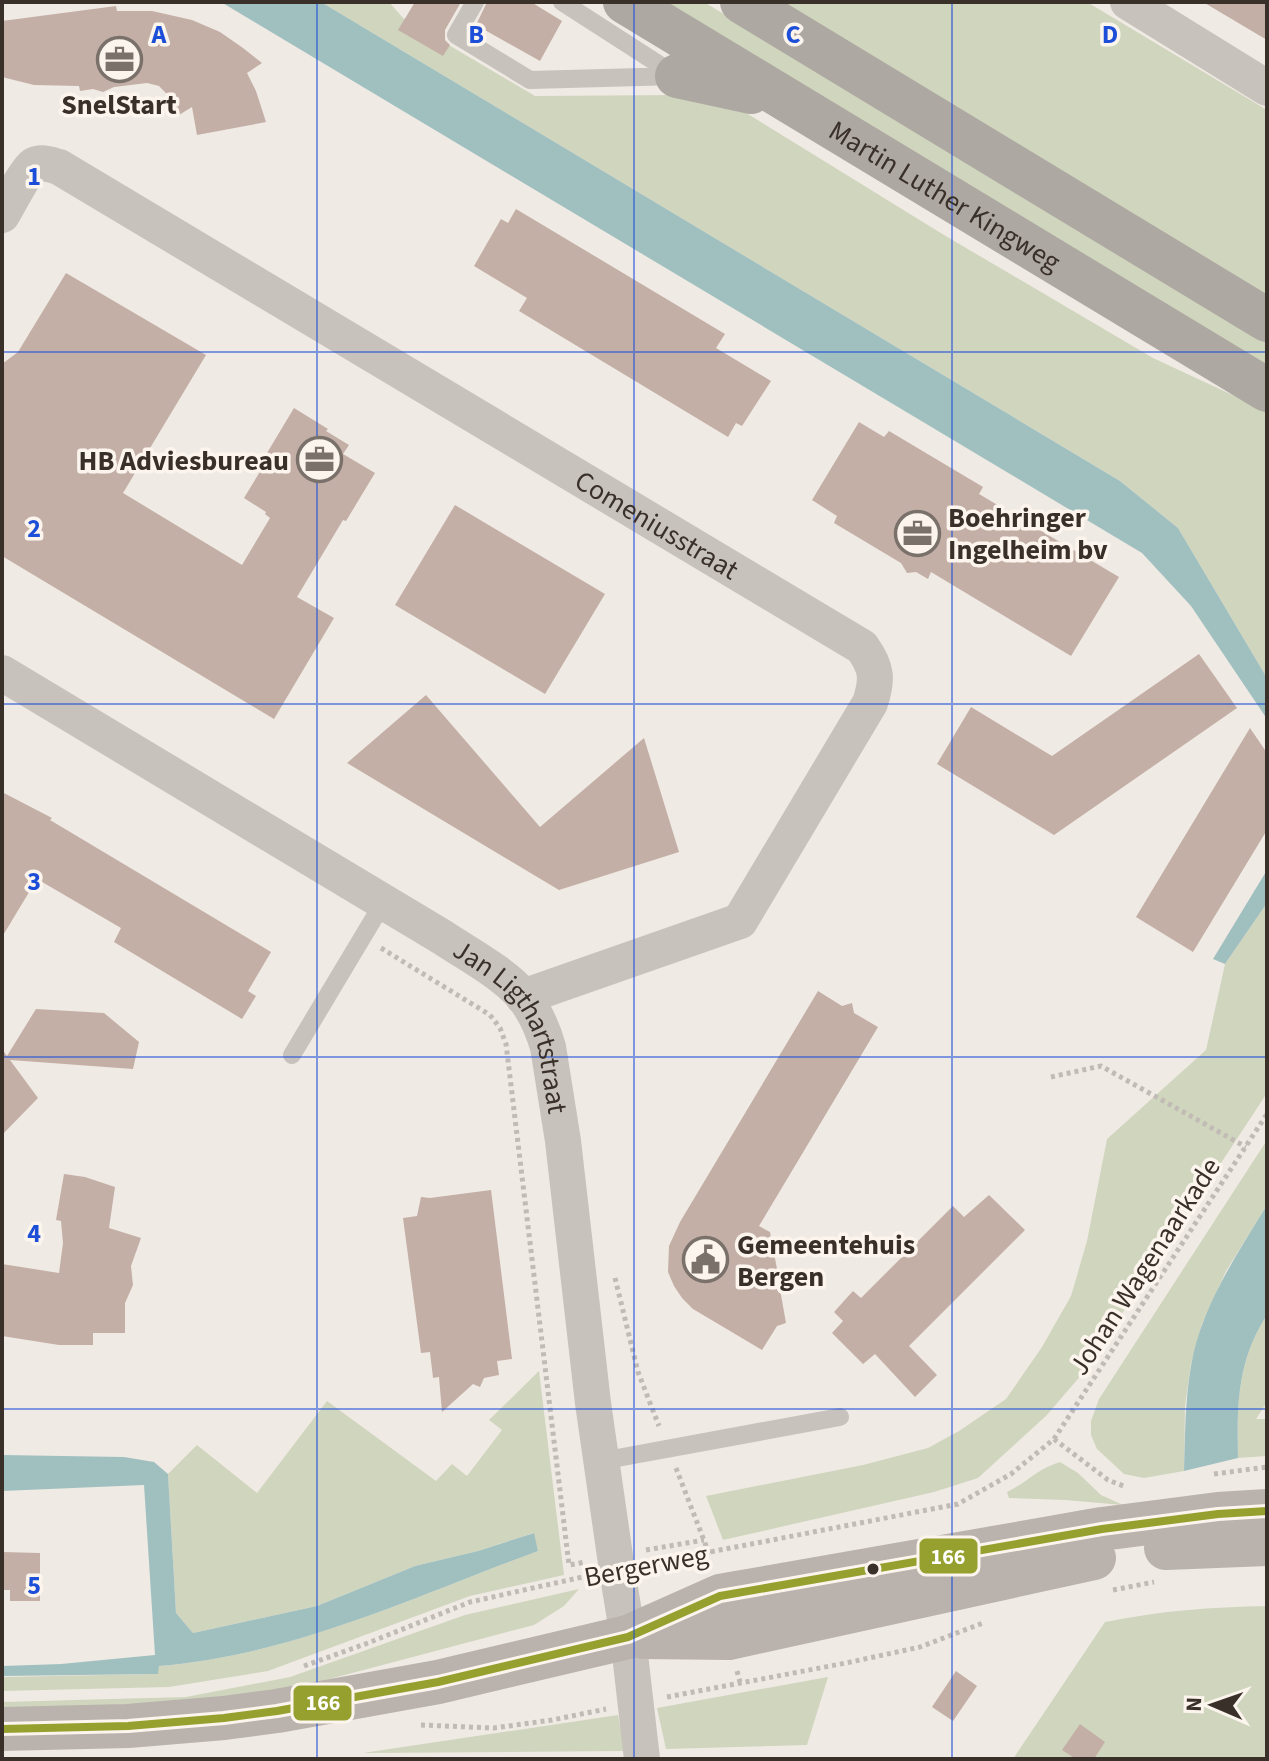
<svg xmlns="http://www.w3.org/2000/svg" width="1269" height="1761" viewBox="0 0 1269 1761" font-family="'Source Sans 3',sans-serif">
	<style>
		.green { fill: #d0d5be }
		.water { fill: #a0c0c0 }
		.building { fill: #c3afa6 }
		.lines { fill: none; stroke-linecap: round; stroke-linejoin: round }
		.path { stroke: #c1bbb5; stroke-width: 5; stroke-dasharray: 4 4; stroke-linecap: butt }
		.service { stroke: #c8c2bd; stroke-width: 18 }
		.minor { stroke: #c8c2bd; stroke-width: 36 }
		.secondary { stroke: #b9b2ad; stroke-width: 44 }
		.trunk { stroke: #aea8a2; stroke-width: 44 }
		.bus-1-casing { stroke: #fbf5ed; stroke-width: 14 }
		.bus-1 { stroke: #95a02f; stroke-width: 8 }
		.grid { fill: none; stroke: #1d4ed8; stroke-width: 2; stroke-opacity: 0.55 }
		.bus-dot { fill: #3a302a; stroke: #fbf5ed; stroke-width: 3 }
		.labels { text-anchor: middle; stroke-width: 7; stroke-linejoin: round; paint-order: stroke }
		.poi-label { font-size: 28px; font-weight: bold; fill: #3a302a; stroke: #fbf5ed; text-anchor: start }
		.street-label { font-size: 28px; fill: #3a302a; stroke: #fbf5ed }
		.grid-label { font-size: 26px; text-anchor: middle; font-weight: bold; fill: #1d4ed8; stroke: #fbf5ed; stroke-width: 7; stroke-linejoin: round; paint-order: stroke }
		.line-badge { stroke: #fbf5ed; stroke-width: 3 }
		.badge-label { font-size: 22px; text-anchor: middle; font-weight: bold; fill: #fff }
	</style>
	<rect width="100%" height="100%" fill="#f0eae4"/>
	<path class="green" d="M321 2H389L403 18 535 96 675 95 735 106 944 235 1153 358 1267 411V678L1178 528 1120 481Z
		M662 2H704L1267 341V365Z
		M776 2H1087L1267 110V299Z
		M1267 903V1093L1083 1373 1046 1416 978 1478 934 1492 723 1540 706 1496 863 1465 928 1448 959 1431 1006 1399 1042 1347 1071 1296 1087 1241 1107 1139 1206 1050 1225 964Z
		M1267 1140V1205L1226 1271 1202 1324 1191 1364 1185 1406 1184 1471 1144 1478 1124 1474 1097 1449 1091 1435V1421L1099 1399Z
		M1267 1315V1402L1256 1419H1267V1456L1238 1458C1237 1405 1237 1361 1267 1315Z
		M539 1371 564 1575 470 1596 268 1671 169 1687 2 1691V1677L157 1674 159 1666C293 1655 414 1597 538 1551L533 1533 478 1551 415 1566 317 1606 193 1633 176 1613 168 1474 197 1445 257 1493 327 1401 436 1481 452 1464 467 1476 502 1430 489 1420Z
		M1060 1462 1078 1473 1101 1495 1123 1505 1065 1500 1009 1498 1007 1492C1026 1483 1039 1468 1060 1462Z
		M579 1589 564 1606 534 1625 288 1690 144 1709 2 1712V1702L186 1697 290 1677 465 1615Z
		M1267 1606V1759L1136 1757 1134 1759H1013L1105 1622C1160 1611 1211 1607 1267 1606Z
		M828 1677 807 1745 666 1749 657 1708Z
		M618 1715 625 1751 363 1753Z"/>
	<path class="water" d="M221 2H321L1120 481 1178 528 1267 678V719L1191 606 1142 553Z
		M1267 870V903L1225 964 1213 959Z
		M1267 1205V1315C1237 1361 1237 1405 1238 1458L1184 1471C1185 1436 1185 1401 1191 1366 1201 1307 1236 1256 1267 1205Z
		M2 1455 124 1457 154 1462 168 1474 176 1613 193 1633 317 1606 415 1566 478 1551 534 1533 538 1551C414 1597 293 1655 159 1666L158 1674 2 1676V1666L61 1664 155 1655 144 1485 2 1491Z"/>
	<path class="building" d="M415 2H461L445 30V40L450 45 443 56 398 30Z
		M487 2H531L562 21 540 61 476 25Z
		M1203 2H1267V40Z
		M116 6 117 11H152L192 20 220 32 243 48 262 63 247 73 256 91 266 122 197 135 192 107 179 115 170 97 159 86 147 83 114 87 103 92 93 89 80 91 79 86 34 85 2 77V21Z
		M516 209 725 334 716 348 771 381 742 426 736 423 728 437 519 311 527 298 474 266 501 219 508 223Z
		M66 273 206 355 123 493 242 565 270 518 265 514 266 512 244 498 261 470 258 468 294 408 328 429 326 431 349 445 343 454 375 473 346 521 343 520 297 597 334 618 274 719 2 556V364L18 352Z
		M859 422 884 437 889 431 983 487 979 494 1119 577 1071 656 931 572 928 579 916 572 907 573 901 563 834 523 837 516 812 500Z
		M455 505 605 594 545 694 395 605Z
		M1199 654 1237 708 1054 835 937 764 971 707 1052 756Z
		M426 695 540 827 644 738 679 852 559 890 347 763Z
		M1250 728 1267 753V830L1193 952 1136 917Z
		M2 792 52 818 50 820 271 952 248 991 256 996 242 1019 114 942 121 928 37 879 2 937Z
		M818 991 842 1006 852 1003 854 1013 878 1027 759 1226 770 1232 777 1269 774 1275 778 1278 786 1323 777 1326 762 1350 693 1309 682 1298 674 1286 668 1272 669 1246 680 1222Z
		M36 1009 104 1013 139 1042 133 1069 10 1060 38 1098 2 1135V1049L7 1056Z
		M64 1174 85 1177 115 1187 109 1228 141 1238 131 1266 133 1285 125 1303V1333H93V1345H59L2 1336V1264L59 1273 63 1243 61 1221 56 1220Z
		M491 1190 512 1359 497 1361 499 1375 484 1378 480 1387 473 1384 442 1412 439 1377 433 1378 430 1352 421 1353 403 1218 417 1216 421 1197 430 1198Z
		M989 1195 1025 1230 909 1346 937 1375 915 1397 875 1354 863 1364 832 1333 843 1321 834 1312 853 1291 861 1298 953 1206 964 1217Z
		M2 1552 40 1553V1601H10V1590H2Z
		M956 1671 977 1686 953 1721 932 1707Z
		M1080 1724 1105 1742 1094 1759H1076L1062 1750Z"/>
	<g class="lines">
		<path class="path" d="M381 948 490 1015 500 1028 506 1044 569 1565 585 1562
			M1051 1077 1101 1066 1246 1147
			M615 1278 638 1372 659 1426
			M1054 1439 1108 1480 1126 1487
			M676 1468 710 1556
			M1214 1474 1267 1467
			M646 1550 704 1540
			M648 1564 958 1504 1011 1474 1054 1439 1267 1114
			M1113 1590 1154 1582
			M304 1666 368 1643 470 1602 587 1576
			M737 1671 740 1682
			M667 1697 846 1663 920 1647 983 1623
			M421 1725 494 1728 552 1720 606 1709"/>
		<path class="service" d="M475 2 456 35 530 80 677 76
			M562 2 677 76
			M292 1055 383 903
			M601 1461 840 1417"/>
		<g class="minor">
			<path d="M1128 2 1267 88"/>
			<path id="s1" d="M2 215C8 205 26 170 34 165 42 161 51 165 59 167L862 647C877 668 878 679 870 703L740 921 523 997"/>
			<path id="s2" d="M2 673 442 937C469 955 502 972 523 996 534 1010 543 1030 548 1047L563 1141 593 1403 617 1570 628 1637 642 1759"/>
		</g>
		<path class="secondary" d="M1166 1548 1267 1544
			M643 1637 729 1638 1094 1558
			M2 1729 128 1726 224 1718 277 1711 438 1682 628 1637 720 1596 737 1593 1102 1529 1218 1514 1267 1511"/>
		<g class="trunk">
			<path id="s3" d="M625 2 1267 390"/>
			<path d="M742 2 1267 320"/>
			<path d="M677 76 751 92"/>
		</g>
		<defs>
			<path id="bus-1" d="M2 1729 128 1726 224 1718 277 1711 438 1682 628 1637 720 1596 1102 1529 1218 1514 1267 1511"/>
		</defs>
		<use href="#bus-1" class="bus-1-casing"/>
		<use href="#bus-1" class="bus-1"/>
	</g>
	<path class="grid" d="M317 2V1759M634 2V1759M952 2V1759M2 352H1267M2 704H1267M2 1057H1267M2 1409H1267"/>
	<defs>
		<symbol id="office-ring" viewBox="-11 -11 22 22"><circle r="9.5" fill="#fbf5ed" stroke="#7a716b" stroke-width="1.5"/><path d="M-6-3h4V-5.5h4V-3h4V5H-6ZM-1-4.5V-3h2v-1.5ZM-6 0V1H6V0Z" fill="#7a716b"/></symbol>
		<symbol id="civic-ring" viewBox="-11 -11 22 22"><circle r="9.5" fill="#fbf5ed" stroke="#7a716b" stroke-width="1.5"/><path d="M-.6-6.5H3V-4.5H.6V-3L4-1V1h2V6H-6V1h2V-1L-.6-3ZM-1.2 2.5V6h2.4V2.5Z" fill="#7a716b"/></symbol>
	</defs>
	<g fill-rule="evenodd">
		<use href="#office-ring" x="94" y="34" width="51" height="51"/>
		<use href="#office-ring" x="294" y="434" width="51" height="51"/>
		<use href="#office-ring" x="892" y="508" width="51" height="51"/>
		<use href="#civic-ring" x="680" y="1234" width="51" height="51"/>
	</g>
	<circle class="bus-dot" cx="873" cy="1569" r="7"/>
	<g class="labels">
		<g class="poi-label">
			<text x="119" y="114" text-anchor="middle">SnelStart</text>
			<text x="289" y="470" text-anchor="end">HB Adviesbureau</text>
			<text x="948" y="527">Boehringer<tspan x="948" dy="32">Ingelheim bv</tspan></text>
			<text x="737" y="1254">Gemeentehuis<tspan x="737" dy="32">Bergen</tspan></text>
		</g>
		<g class="street-label">
			<text dy="10" stroke="none"><textPath href="#s3" startOffset="374">Martin Luther Kingweg</textPath></text>
			<text dy="10" stroke="none"><textPath href="#s1" startOffset="782">Comeniusstraat</textPath></text>
			<text dy="10" stroke="none"><textPath href="#s2" startOffset="634">Jan Ligthartstraat</textPath></text>
			<text transform="translate(1144 1266) rotate(-57)" y="10">Johan Wagenaarkade</text>
			<text transform="translate(646 1565) rotate(-11)" y="10">Bergerweg</text>
		</g>
	</g>
	<g class="grid-label">
		<text x="159" y="43">A</text>
		<text x="476" y="43">B</text>
		<text x="793" y="43">C</text>
		<text x="1110" y="43">D</text>
		<text x="34" y="185">1</text>
		<text x="34" y="537">2</text>
		<text x="34" y="890">3</text>
		<text x="34" y="1242">4</text>
		<text x="34" y="1594">5</text>
	</g>
	<g class="line-badge">
		<rect x="918" y="1537" width="61" height="38" rx="8" fill="#95a02f"/>
		<rect x="292" y="1684" width="61" height="38" rx="8" fill="#95a02f"/>
	</g>
	<g class="badge-label">
		<text x="948" y="1564">166</text>
		<text x="323" y="1710">166</text>
	</g>
	<rect width="1269" height="1761" fill="none" stroke="#3a302a" stroke-width="8"/>
	<g transform="translate(1213 1705) rotate(272)" stroke="#fbf5ed" stroke-width="6" paint-order="stroke">
	<path d="M0-6L14 30L0 20L-14 30Z" fill="#3a302a"/>
	<text y="-12" font-size="22" font-weight="bold" text-anchor="middle" fill="#3a302a">N</text>
	</g>
</svg>
